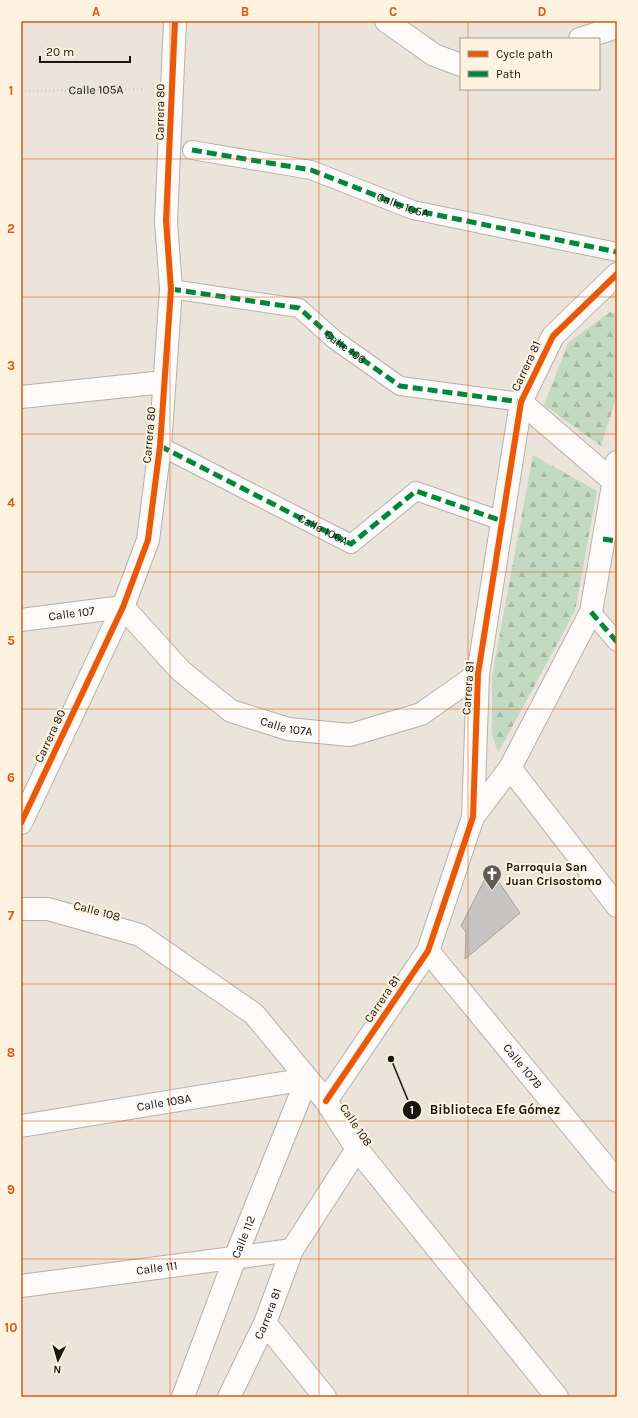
<svg xmlns="http://www.w3.org/2000/svg" width="638" height="1418" viewBox="0 0 638 1418" font-family="Karla,sans-serif">
	<style>
		.forest { fill: url(#forest-firs) }
		.building { fill: #c7c5c4; stroke: #a29f9e }
		.lines { fill: none; stroke-linecap: round; stroke-linejoin: round }
		.pedestrian-casing { stroke: #b6b1aa; stroke-width: 20 }
		.minor-casing { stroke: #b6b1aa; stroke-width: 24 }
		.tertiary-casing { stroke: #b6b1aa; stroke-width: 24 }
		.path { stroke: #cdcbc8; stroke-width: 2.5; stroke-dasharray: 1 3; stroke-linecap: butt }
		.pedestrian { stroke: #fcfbf9; stroke-width: 18 }
		.minor { stroke: #fcfbf9; stroke-width: 22 }
		.tertiary { stroke: #fcfbf9; stroke-width: 22 }
		.quiet { stroke: #00873e; stroke-width: 5; stroke-dasharray: 10 5; stroke-linecap: butt }
		.cycleway-casing { stroke: #fef3e1; stroke-width: 8 }
		.cycleway { stroke: #e8590c; stroke-width: 6 }
		.grid { fill: none; stroke: #de560c; stroke-width: 1; stroke-opacity: 0.55 }
		.labels { text-anchor: middle; stroke-width: 4; stroke-linejoin: round; paint-order: stroke }
		.street-label { font-size: 12px; fill: #18150f; stroke: #fef3e1 }
		.poi-label { font-size: 12px; font-weight: bold; fill: #18150f; stroke: #fef3e1; text-anchor: start }
		.leader { fill: none; stroke: #18150f; stroke-width: 1.5 }
		.callout-dot { fill: #18150f; stroke: #fef3e1; stroke-width: 1.5 }
		.mark-label { font-size: 12px; text-anchor: middle; font-weight: bold; fill: #fff }
		.callout-label { font-size: 13px; text-anchor: middle; font-weight: bold; fill: #18150f; stroke: #fef3e1; stroke-width: 4; stroke-linejoin: round; paint-order: stroke }
		.neatline { fill: none; stroke: #de560c; stroke-width: 1.5 }
		.grid-label { font-size: 13px; text-anchor: middle; font-weight: bold; fill: #de560c }
	</style>
	<defs>
		<pattern id="forest-firs" width="22" height="20" patternUnits="userSpaceOnUse"><rect width="22" height="20" fill="#c2d9c2"/><path d="M5 1l3.5 6h-7zM16 11l3.5 6h-7z" fill="#a6b9a6"/></pattern>
	</defs>
	<rect width="100%" height="100%" fill="#eae4da"/>
	<path class="forest" d="M610 312 617 314V395L601 446 544 405 568 343Z
		M533 455 597 491 575 611 498 753 492 734V676Z"/>
	<path class="building" d="M490 869 520 913 465 959 466 932 461 926Z"/>
	<g class="lines">
		<defs>
			<g id="pedestrian">
				<path id="s2" d="M192 150 311 170 413 210 617 252"/>
				<path id="s3" d="M171 289 299 308 335 340 400 386 521 402"/>
				<path id="s4" d="M160 446 351 544 416 491 502 521"/>
				<path d="M591 612 617 642"/>
			</g>
			<g id="minor">
				<path d="M386 21 434 55 461 65"/>
				<path d="M580 39 617 27"/>
				<path d="M21 397 164 382"/>
				<path d="M521 402 613 481"/>
				<path id="s5" d="M21 620 123 607 181 671 231 711 288 729 350 735 421 714 478 674"/>
				<path d="M510 768 617 906"/>
				<path d="M473 817 510 768 591 612 617 462"/>
				<path id="s6" d="M428 951 617 1181"/>
				<path id="s7" d="M21 1126 307 1079"/>
				<path id="s8" d="M21 1286 292 1250"/>
				<path d="M265 1323 325 1397"/>
				<path id="s9" d="M183 1397 235 1258 307 1079"/>
				<path id="s10" d="M229 1397 265 1323 292 1250 357 1149"/>
			</g>
			<path id="tertiary" d="M21 823 123 607 148 540 160 446 171 289 166 221 175 21
				M21 909H48L140 935 254 1014 326 1101 357 1149 557 1397
				M326 1101 428 951 473 817 478 674 521 402 553 336 617 274"/>
		</defs>
		<use href="#pedestrian" class="pedestrian-casing"/>
		<use href="#minor" class="minor-casing"/>
		<use href="#tertiary" class="tertiary-casing"/>
		<g class="path">
			<path id="s1" d="M21 91 145 89"/>
			<path d="M568 405 617 409"/>
		</g>
		<use href="#pedestrian" class="pedestrian"/>
		<use href="#minor" class="minor"/>
		<use href="#tertiary" class="tertiary"/>
		<path class="quiet" d="M192 150 311 170 413 210 617 252
			M171 289 299 308 335 340 400 386 521 402
			M160 446 351 544 416 491 502 521
			M603 539 617 541
			M591 612 617 642"/>
		<defs>
			<path id="cycleway" d="M21 823 123 607 148 540 160 446 171 289 166 221 175 21
				M326 1101 428 951 473 817 478 674 521 402 553 336 617 274"/>
		</defs>
		<use href="#cycleway" class="cycleway-casing"/>
		<use href="#cycleway" class="cycleway"/>
	</g>
	<path class="grid" d="M170 21V1397M319 21V1397M468 21V39M468 89V1397M21 159H617M21 297H617M21 434H617M21 572H617M21 709H617M21 846H617M21 984H617M21 1121H617M21 1259H617"/>
	<defs>
		<symbol id="church-pin" viewBox="-11 -11 22 30"><path d="M0 17L-7.5 6A9.5 9.5 0 1 1 7.5 6Z" fill="#625d56" stroke="#fef3e1"/><path d="M-1.2-6h2.4v3.5h3.3v2.4h-3.3V6h-2.4V-.1h-3.3v-2.4h3.3Z" fill="#fff"/></symbol>
	</defs>
	<g fill-rule="evenodd">
		<use href="#church-pin" x="481" y="863" width="22" height="30"/>
	</g>
	<g class="labels">
		<g class="street-label">
			<text dy="4" stroke="none"><textPath href="#s1" startOffset="75">Calle 105A</textPath></text>
			<text transform="translate(160 112) rotate(-89)" y="4">Carrera 80</text>
			<text dy="4" stroke="none"><textPath href="#s2" startOffset="219">Calle 105A</textPath></text>
			<text dy="4" stroke="none"><textPath href="#s3" startOffset="190">Calle 106</textPath></text>
			<text transform="translate(526 366) rotate(-65)" y="4">Carrera 81</text>
			<text transform="translate(149 435) rotate(-85)" y="4">Carrera 80</text>
			<text dy="4" stroke="none"><textPath href="#s4" startOffset="183">Calle 106A</textPath></text>
			<text dy="4" stroke="none"><textPath href="#s5" startOffset="51">Calle 107</textPath></text>
			<text transform="translate(468 688) rotate(-86)" y="4">Carrera 81</text>
			<text dy="4" stroke="none"><textPath href="#s5" startOffset="311">Calle 107A</textPath></text>
			<text transform="translate(50 736) rotate(-65)" y="4">Carrera 80</text>
			<text transform="translate(97 911) rotate(15)" y="4">Calle 108</text>
			<text transform="translate(382 999) rotate(-56)" y="4">Carrera 81</text>
			<text dy="4" stroke="none"><textPath href="#s6" startOffset="149">Calle 107B</textPath></text>
			<text dy="4" stroke="none"><textPath href="#s7" startOffset="145">Calle 108A</textPath></text>
			<text transform="translate(356 1125) rotate(56)" y="4">Calle 108</text>
			<text dy="4" stroke="none"><textPath href="#s9" startOffset="171">Calle 112</textPath></text>
			<text dy="4" stroke="none"><textPath href="#s8" startOffset="137">Calle 111</textPath></text>
			<text dy="4" stroke="none"><textPath href="#s10" startOffset="92">Carrera 81</textPath></text>
		</g>
		<g class="poi-label">
			<text x="506" y="871">Parroquia San<tspan x="506" dy="14">Juan Crisostomo</tspan></text>
		</g>
	</g>
	<path class="leader" d="M391 1059L412 1110"/>
	<g class="callout-dot">
		<circle cx="391" cy="1059" r="4"/>
		<circle cx="412" cy="1110" r="10"/>
	</g>
	<g class="mark-label">
		<text x="412" y="1114">1</text>
	</g>
	<g class="callout-label">
		<text x="495" y="1114">Biblioteca Efe Gómez</text>
	</g>
	<rect width="638" height="1418" fill="none" stroke="#fef3e1" stroke-width="44"/>
	<rect x="460" y="38" width="140" height="52" fill="#fef3e1" stroke="#a29a8d"/>
	<rect x="468" y="51" width="20" height="6" fill="#e8590c" stroke="#a29a8d"/>
	<text x="496" y="58" font-size="12" fill="#18150f">Cycle path</text>
	<rect x="468" y="71" width="20" height="6" fill="#00873e" stroke="#a29a8d"/>
	<text x="496" y="78" font-size="12" fill="#18150f">Path</text>
	<g transform="translate(58 1360) rotate(185)" stroke="#fef3e1" stroke-width="3" paint-order="stroke">
	<path d="M0-3L7 15L0 10L-7 15Z" fill="#18150f"/>
	<text y="-6" font-size="11" font-weight="bold" text-anchor="middle" fill="#18150f">N</text>
	</g>
	<path d="M40 56v6h90v-6" fill="none" stroke="#18150f" stroke-width="2"/>
	<text x="46" y="56" font-size="12" fill="#18150f" stroke="#fef3e1" stroke-width="3" paint-order="stroke">20 m</text>
	<rect x="22" y="22" width="594" height="1374" class="neatline"/>
	<g class="grid-label">
		<text x="96" y="16">A</text>
		<text x="245" y="16">B</text>
		<text x="393" y="16">C</text>
		<text x="542" y="16">D</text>
		<text x="11" y="95">1</text>
		<text x="11" y="233">2</text>
		<text x="11" y="370">3</text>
		<text x="11" y="507">4</text>
		<text x="11" y="645">5</text>
		<text x="11" y="782">6</text>
		<text x="11" y="920">7</text>
		<text x="11" y="1057">8</text>
		<text x="11" y="1194">9</text>
		<text x="11" y="1332">10</text>
	</g>
</svg>
